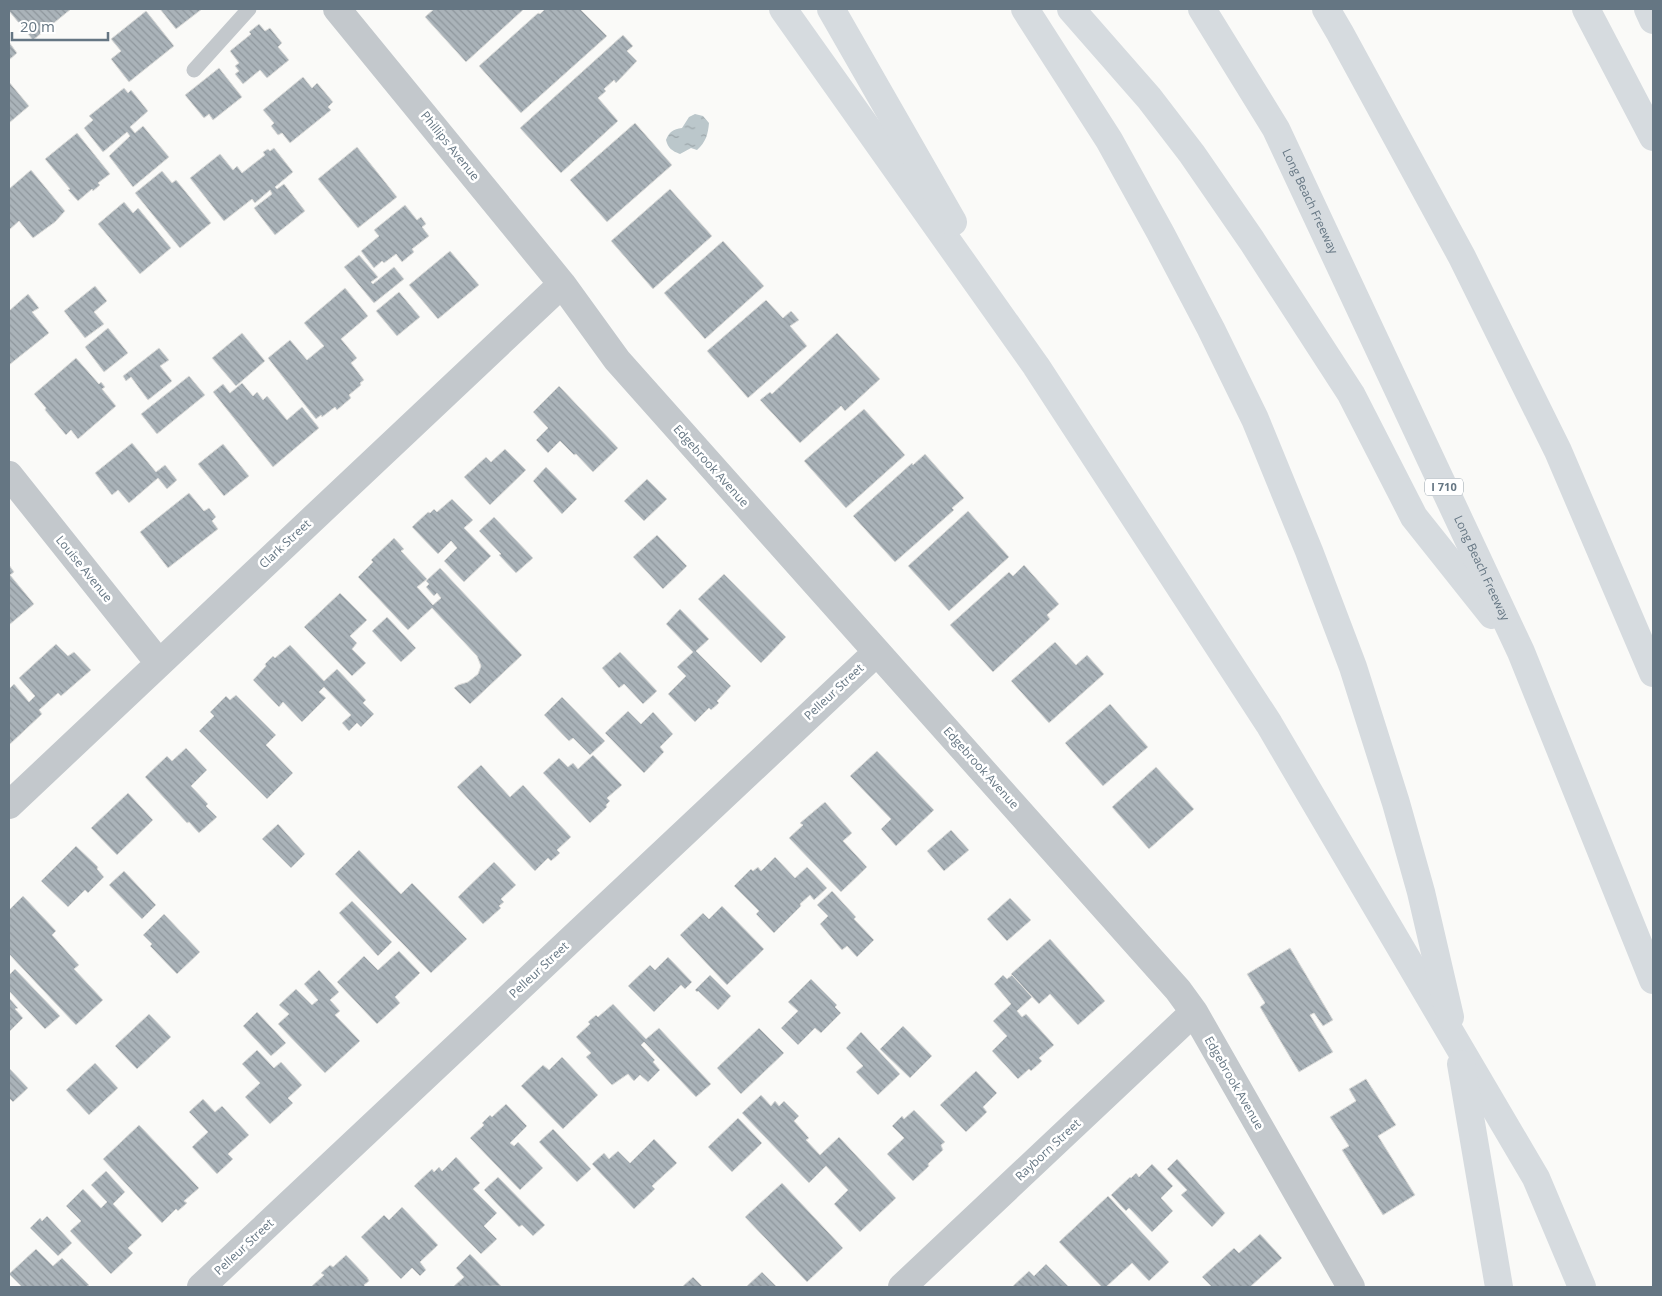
<svg xmlns="http://www.w3.org/2000/svg" width="1662" height="1296" viewBox="0 0 1662 1296" font-family="'Open Sans',sans-serif">
	<style>
		.water { fill: url(#water-ripples) }
		.building { fill: url(#building-back-hatch); stroke: #dcdcda }
		.lines { fill: none; stroke-linecap: round; stroke-linejoin: round }
		.lane { stroke: #c3c8cc; stroke-width: 15 }
		.street { stroke: #c3c8cc; stroke-width: 28 }
		.highway { stroke: #d6dbdf; stroke-width: 28 }
		.labels { text-anchor: middle; stroke-width: 5; stroke-linejoin: round; paint-order: stroke }
		.shield { fill: #fff; stroke: #939fa8; stroke-width: 1 }
		.shield-label { font-size: 11px; font-weight: bold; fill: #657683 }
		.street-label { font-size: 12px; fill: #657683; stroke: #fff }
	</style>
	<defs>
		<pattern id="water-ripples" width="26" height="14" patternUnits="userSpaceOnUse" patternTransform="scale(1.25)"><rect width="26" height="14" fill="#bbc7cb"/><path d="M2 4q2-2 4 0t4 0M15 11q2-2 4 0t4 0" fill="none" stroke="#9ca6aa"/></pattern>
		<pattern id="building-back-hatch" width="6" height="6" patternUnits="userSpaceOnUse" patternTransform="scale(1.25)"><rect width="6" height="6" fill="#aab3b9"/><path d="M-1 5l2 2M0 0l6 6M5-1l2 2" fill="none" stroke="#8e969c"/></pattern>
	</defs>
	<rect width="100%" height="100%" fill="#fafaf8"/>
	<path class="water" d="M695 114 703 116 709 123C708 134 706 142 697 150L691 148 680 154C672 151 668 148 666 140 669 132 673 129 682 128L689 117Z"/>
	<path class="building" d="M9 9H71L33 40 9 11Z
		M160 9H202L176 29Z
		M434 9H524L466 62 425 17Z
		M545 9H580L607 36 521 113 479 66 538 13 540 14Z
		M146 11 174 46 129 82 111 59 121 51 111 39Z
		M259 24 265 31 270 28 282 43 278 47 289 60 267 78 260 70 243 84 235 74 239 71 235 66 239 63 230 51 251 34 249 32Z
		M623 35 633 46 627 51 637 61 616 83 614 80 604 89 606 91 598 98 618 121 561 173 520 128Z
		M9 42 17 53 9 60Z
		M219 68 242 97 213 120 209 114 204 118 185 95Z
		M303 77 312 88 317 83 333 102 328 107 331 110 290 143 282 133 278 135 271 126 274 123 263 110Z
		M9 82 29 106 9 123Z
		M124 88 128 93 131 90 148 111 130 127 135 133 143 126 169 157 133 187 109 156 130 136 127 132 103 152 84 128 93 120 89 116Z
		M635 123 672 165 607 222 570 180Z
		M77 133 110 174 98 183 100 185 93 191 92 189 78 201 68 190 70 189 45 159Z
		M357 147 397 197 358 228 318 179Z
		M274 148 293 172 275 187 277 189 284 184 305 211 275 235 254 208 272 194 270 190 255 203 252 199 224 221 190 178 220 154 233 170 237 166 242 173 265 155 263 152 268 149 270 151Z
		M31 170 65 211 55 222 33 238 19 221 9 230V189Z
		M162 171 172 183 176 180 211 223 180 248 135 193Z
		M670 189 712 236 653 289 611 241Z
		M124 202 133 213 138 208 171 248 140 274 98 224Z
		M405 205 417 220 421 217 426 224 422 227 429 236 412 249 414 252 402 262 396 254 384 263 382 261 374 268 361 251 379 236 374 230Z
		M723 241 764 286 705 339 664 293Z
		M450 251 479 285 438 319 409 285Z
		M359 255 378 277 371 282 373 284 394 267 404 279 374 303 344 267Z
		M95 286 107 301 94 312 104 324 85 338 64 311Z
		M345 288 368 316 341 339 357 358 351 363 364 380 360 383 361 385 349 395 351 398 337 410 335 407 322 417 321 415 316 419 268 358 290 340 307 360 324 346 304 323Z
		M399 292 420 317 397 336 376 311Z
		M28 294 39 308 32 312 49 333 9 365V311Z
		M766 300 783 318 791 311 799 320 790 326 807 346 748 398 707 351Z
		M108 328 128 353 104 372 85 347Z
		M242 333 265 361 236 386 212 358Z
		M837 333 880 379 845 411 841 406 800 443 760 400 770 392 772 394Z
		M159 348 169 360 160 366 172 381 148 400 131 377 126 381 123 376Z
		M76 358 99 384 101 382 105 387 102 389 116 406 78 439 71 430 66 435 45 410 46 408 34 394Z
		M189 376 205 395 157 434 141 414Z
		M242 383 253 396 257 392 263 400 267 396 287 420 302 407 319 428 273 467 213 392 223 384 230 393Z
		M559 386 618 448 593 472 576 454 574 455 560 441 548 453 536 440 548 428 533 412Z
		M864 409 905 455 846 508 804 461Z
		M132 443 156 472 165 465 177 480 167 489 158 478 129 503 118 490 112 495 95 473Z
		M223 444 249 476 224 496 198 464Z
		M505 449 526 470 490 505 464 477 486 457 491 462Z
		M925 454 964 498 952 508 954 510 895 562 853 516 912 463 913 465Z
		M546 467 577 499 562 514 533 481Z
		M647 479 667 499 644 521 624 501Z
		M189 493 204 511 209 508 216 517 212 521 218 529 168 568 140 532Z
		M452 499 473 520 464 528 491 556 464 582 444 561 457 548 451 541 438 554 412 527 428 512 430 513 434 509 437 512Z
		M968 511 1009 557 949 611 908 566Z
		M494 517 533 558 516 573 499 555 501 554 479 531Z
		M657 535 687 566 663 589 633 557Z
		M394 538 404 549 401 551 427 579 417 587 433 605 441 598 437 593 434 596 426 587 429 584 426 581 440 568 522 655 470 704 454 688 458 685 468 682 478 674 481 666 477 656 432 608 408 630 358 577 373 562 371 560Z
		M9 565 14 572 10 575 34 604 9 625Z
		M1024 565 1059 604 1047 615 1050 619 993 672 950 625 1009 572 1013 576Z
		M724 574 786 637 761 663 698 599Z
		M340 593 367 620 350 636 357 643 352 649 366 663 352 676 304 627Z
		M680 609 709 639 696 651 731 686 717 701 719 703 711 710 709 708 695 722 668 694 686 676 677 667 693 652 666 624Z
		M387 617 416 648 401 662 372 631Z
		M1055 642 1076 665 1087 655 1104 674 1049 723 1011 681Z
		M56 644 68 656 74 652 91 670 61 696 58 693 39 710 42 714 9 745V689L14 684 29 702 35 696 19 678Z
		M290 645 324 681 337 669 366 700 363 703 374 714 361 727 357 723 349 731 342 723 351 715 324 687 319 692 326 698 302 722 283 702 279 707 253 680 266 666 265 664 273 656 275 658Z
		M620 652 657 691 643 704 624 684 619 688 602 668Z
		M236 695 276 735 266 745 293 773 267 799 199 731 214 716 210 712 226 696 230 700Z
		M562 697 605 741 590 755 573 738 569 741 544 715Z
		M1110 704 1148 747 1103 786 1065 743Z
		M628 711 641 724 653 712 673 734 660 747 664 752 644 773 605 733Z
		M186 748 207 770 191 786 208 804 206 806 217 817 199 833 189 822 187 823 145 777 167 756 172 761Z
		M877 751 934 810 896 846 881 829 891 819 850 776Z
		M593 755 622 785 607 798 610 801 606 805 607 807 590 823 543 773 559 758 568 767 573 763 578 769Z
		M481 765 510 797 523 785 571 837 557 850 560 853 551 861 548 858 535 871 457 787Z
		M1156 767 1194 809 1149 849 1112 807Z
		M128 793 153 820 117 855 91 828Z
		M825 802 852 833 843 841 867 867 841 892 789 838 803 825 800 823Z
		M278 824 305 854 291 868 262 839Z
		M951 830 969 850 944 871 927 851Z
		M76 846 98 867 97 869 104 877 88 893 85 890 68 907 41 881Z
		M359 850 401 894 412 883 467 939 431 973 335 874Z
		M775 857 795 878 807 867 827 888 814 900 810 895 800 904 801 906 774 933 756 914 759 911 734 886 751 869 753 871 758 867 761 871Z
		M494 862 516 885 501 899 504 902 499 906 501 908 483 924 458 897Z
		M124 871 156 905 142 919 109 885Z
		M832 891 856 917 854 919 874 940 857 957 847 946 842 950 820 924 828 916 817 905Z
		M23 896 56 931 52 935 79 965 74 969 103 1000 76 1025 9 954V910Z
		M1010 898 1031 920 1007 941 987 919Z
		M352 901 392 942 378 956 339 913Z
		M722 906 764 949 727 985 680 935 703 913 709 919Z
		M164 914 200 952 177 974 150 946 152 944 143 935Z
		M1050 939 1105 1001 1078 1025 1050 994 1039 1004 1011 974Z
		M1290 948 1333 1020 1323 1026 1314 1013 1310 1015 1333 1052 1299 1072 1260 1007 1265 1003 1247 974Z
		M399 951 420 973 395 997 400 1003 377 1024 337 982 364 956 378 970Z
		M668 957 692 982 685 989 681 985 654 1012 628 986 650 965 655 970Z
		M15 969 60 1016 45 1029 9 991V975Z
		M319 970 339 992 330 1000 340 1011 335 1015 360 1041 325 1073 278 1024 289 1014 279 1005 296 989 312 1005 318 1000 304 984Z
		M710 975 731 996 718 1010 698 991 697 992 695 990Z
		M1003 975 1007 979 1012 975 1032 997 1017 1011 1022 1017 1026 1014 1054 1045 1039 1058 1042 1061 1031 1071 1029 1069 1018 1079 992 1051 1007 1036 993 1021 1011 1004 994 984Z
		M811 979 837 1005 835 1007 841 1013 821 1033 815 1028 798 1045 781 1028 798 1011 788 1002Z
		M9 998 18 1008 15 1009 23 1018 9 1032Z
		M613 1004 646 1039 659 1028 711 1084 696 1097 644 1042 641 1045 655 1060 653 1062 660 1070 648 1082 640 1075 634 1081 628 1074 612 1085 586 1057 591 1053 576 1037 590 1024 588 1022 596 1015 598 1017Z
		M257 1012 286 1043 271 1056 243 1026Z
		M149 1014 171 1037 137 1069 115 1046Z
		M903 1026 932 1056 910 1078 880 1049Z
		M759 1028 784 1053 741 1094 717 1068Z
		M861 1032 900 1074 878 1095 856 1072 863 1066 846 1048Z
		M257 1050 274 1068 281 1062 302 1085 288 1098 293 1103 270 1124 245 1097 260 1083 242 1064Z
		M562 1057 598 1095 563 1129 521 1086 543 1065 549 1070Z
		M95 1063 118 1088 89 1115 66 1090Z
		M9 1068 28 1088 13 1102 9 1098Z
		M976 1071 997 1093 983 1107 987 1112 966 1132 940 1105Z
		M1366 1079 1396 1125 1378 1136 1415 1195 1383 1215 1342 1150 1349 1146 1330 1117 1356 1101 1349 1089Z
		M761 1095 771 1106 775 1101 779 1106 784 1101 799 1116 794 1121 809 1138 806 1140 820 1155 839 1137 896 1198 860 1232 834 1204 848 1190 826 1166 809 1183 742 1113Z
		M203 1099 215 1112 222 1106 249 1135 228 1154 233 1159 217 1174 192 1147 208 1132 189 1112Z
		M506 1104 527 1126 510 1143 514 1146 518 1142 543 1168 520 1190 470 1138 484 1125 482 1123 490 1115 492 1117Z
		M914 1110 945 1142 941 1145 943 1150 928 1164 929 1166 913 1181 887 1154 904 1138 892 1126 902 1116 904 1119Z
		M738 1118 762 1143 732 1172 708 1147Z
		M139 1125 199 1188 184 1201 187 1203 178 1211 176 1209 162 1223 103 1159Z
		M553 1129 591 1169 577 1182 539 1142Z
		M654 1139 677 1163 652 1186 655 1189 634 1209 592 1164 604 1153 609 1159 618 1151 630 1163Z
		M456 1157 480 1183 473 1189 497 1213 484 1226 497 1239 481 1254 414 1186 432 1169 434 1172 439 1167 442 1171Z
		M1177 1159 1225 1213 1212 1227 1181 1195 1187 1190 1167 1169Z
		M1152 1164 1173 1186 1161 1198 1173 1211 1152 1232 1129 1208 1126 1211 1111 1195 1130 1177 1131 1178 1136 1173 1139 1177Z
		M106 1171 125 1192 113 1204 142 1235 128 1248 133 1253 111 1274 70 1231 81 1221 66 1206 83 1189 101 1208 107 1202 91 1185Z
		M498 1177 545 1225 533 1236 522 1225 519 1227 484 1190Z
		M782 1183 843 1248 807 1282 745 1217Z
		M1108 1196 1169 1262 1149 1281 1132 1263 1106 1287H1102L1059 1242Z
		M402 1207 438 1245 420 1262 426 1270 420 1276 412 1268 401 1279 361 1237 384 1215 389 1220Z
		M47 1216 72 1243 58 1256 30 1228 40 1218 42 1221Z
		M1260 1234 1282 1258 1250 1287H1212L1202 1277 1234 1248 1239 1253Z
		M36 1249 53 1266 62 1258 89 1285 86 1287H22L9 1274Z
		M470 1254 501 1286 453 1287 464 1277 456 1268Z
		M346 1255 367 1277 369 1281 364 1285 366 1287H311L324 1275 321 1273 330 1265 333 1267Z
		M1046 1264 1068 1286 1066 1287H1012L1029 1271 1034 1276Z
		M762 1272 777 1287H746Z
		M693 1277 703 1287H682Z"/>
	<g class="lines">
		<path class="lane" d="M194 70 249 9"/>
		<path class="street" d="M337 9 562 284 617 360 1178 990 1194 1012 1351 1287
			M9 475 159 663
			M9 805 562 284
			M201 1287 877 652
			M902 1287 1194 1012"/>
		<g class="highway">
			<path d="M783 9 1036 366 1269 724 1536 1178 1582 1287"/>
			<path d="M831 9 953 222"/>
			<path d="M1025 9 1109 140 1160 232 1211 329 1255 419 1309 551 1353 667 1396 803 1421 892 1450 1017"/>
			<path d="M1071 9 1149 98 1192 154 1252 241 1351 394 1414 517 1492 615"/>
			<path id="s1" d="M1202 9 1276 129 1521 652 1653 980"/>
			<path d="M1326 9 1340 33 1462 257 1558 451 1653 673"/>
			<path d="M1586 9 1653 137"/>
			<path d="M1648 9 1653 20"/>
			<path d="M1461 1064 1499 1287"/>
		</g>
	</g>
	<g class="labels">
		<rect class="shield" x="1425" y="478.5" width="38" height="17" rx="4"/>
		<g class="shield-label">
			<text x="1444" y="491">I 710</text>
		</g>
		<g class="street-label">
			<text transform="translate(450 146) rotate(51)" y="4">Phillips Avenue</text>
			<text dy="4" stroke="none"><textPath href="#s1" startOffset="221">Long Beach Freeway</textPath></text>
			<text transform="translate(711 466) rotate(48)" y="4">Edgebrook Avenue</text>
			<text transform="translate(285 544) rotate(-43)" y="4">Clark Street</text>
			<text dy="4" stroke="none"><textPath href="#s1" startOffset="626">Long Beach Freeway</textPath></text>
			<text transform="translate(84 569) rotate(51)" y="4">Louise Avenue</text>
			<text transform="translate(834 692) rotate(-43)" y="4">Pelleur Street</text>
			<text transform="translate(981 768) rotate(48)" y="4">Edgebrook Avenue</text>
			<text transform="translate(539 970) rotate(-43)" y="4">Pelleur Street</text>
			<text transform="translate(1234 1083) rotate(60)" y="4">Edgebrook Avenue</text>
			<text transform="translate(1048 1150) rotate(-43)" y="4">Rayborn Street</text>
			<text transform="translate(244 1247) rotate(-43)" y="4">Pelleur Street</text>
		</g>
	</g>
	<rect width="1662" height="1296" fill="none" stroke="#657683" stroke-width="20"/>
	<path d="M12 32v8h96v-8" fill="none" stroke="#657683" stroke-width="2.5"/>
	<text x="20" y="32" font-size="15" fill="#657683" stroke="#ffffff" stroke-width="4" paint-order="stroke">20 m</text>
</svg>
